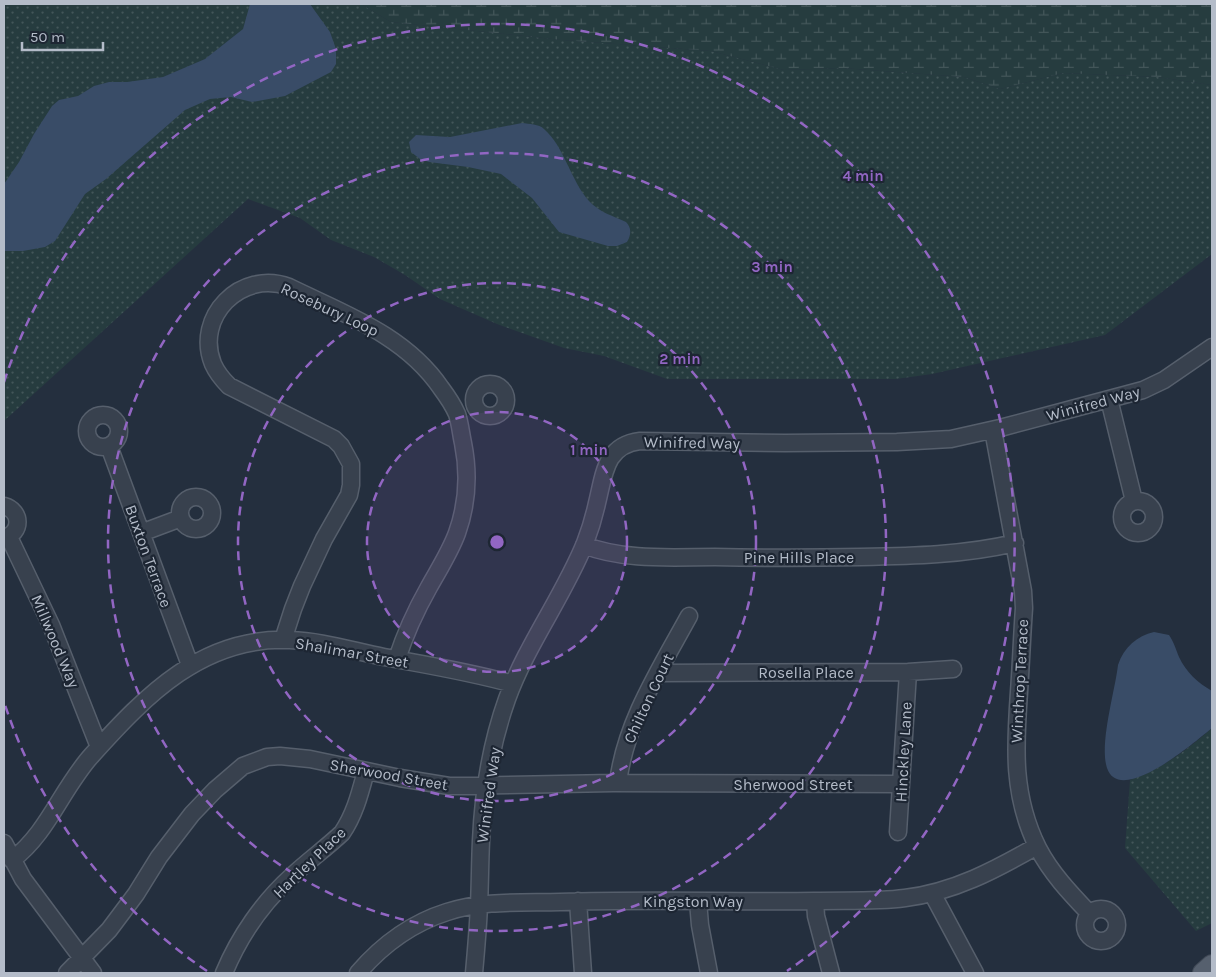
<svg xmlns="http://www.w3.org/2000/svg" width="1216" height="977" viewBox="0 0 1216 977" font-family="Karla,sans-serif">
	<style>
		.grass { fill: url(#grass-dots) }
		.wetland { fill: url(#wetland-marsh) }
		.water { fill: #394c67 }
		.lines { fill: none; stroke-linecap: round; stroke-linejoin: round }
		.minor-casing { stroke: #565f6c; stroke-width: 19 }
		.major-casing { stroke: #414a57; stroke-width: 22 }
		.minor { stroke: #38414e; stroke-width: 16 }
		.major { stroke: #56606e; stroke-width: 20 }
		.ring { fill: none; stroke: #9266c3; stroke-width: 2.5; stroke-dasharray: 9 6 }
		.labels { text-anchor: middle; stroke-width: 4.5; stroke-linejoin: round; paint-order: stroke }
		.street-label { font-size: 16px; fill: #b4bcc9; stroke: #1d2633 }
		.centre { fill: #9266c3; stroke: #1d2633; stroke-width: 2.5 }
		.ring-label { font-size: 15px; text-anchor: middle; font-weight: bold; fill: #9266c3; stroke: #1d2633; stroke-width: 4.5; stroke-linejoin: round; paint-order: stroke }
	</style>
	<defs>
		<pattern id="grass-dots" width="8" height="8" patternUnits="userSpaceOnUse" patternTransform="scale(1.25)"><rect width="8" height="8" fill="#263c3f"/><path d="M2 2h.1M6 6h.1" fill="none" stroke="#435659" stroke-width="1.8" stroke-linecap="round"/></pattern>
		<pattern id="wetland-marsh" width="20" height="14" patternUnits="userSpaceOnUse" patternTransform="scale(1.25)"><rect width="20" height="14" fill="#263c3f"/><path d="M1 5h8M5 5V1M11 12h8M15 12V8" fill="none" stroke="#435659"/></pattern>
	</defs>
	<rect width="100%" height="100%" fill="#242f3e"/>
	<path class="grass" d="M4 4H361L391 22 562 40 711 51 784 70 842 68 964 77 1000 89 1063 73 1157 77 1212 85V254L1105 335 932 374 896 379H667L604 356 564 348 497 324 440 299 405 275 374 257 331 240 300 218 248 199 4 421Z
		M1212 728V923L1196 931 1125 848 1130 780C1162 769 1187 750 1212 728Z"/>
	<path class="wetland" d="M361 4H1212V85L1157 77 1063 73 1000 89 964 77 842 68 784 70 711 51 562 40 391 22Z"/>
	<path class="water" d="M250 4H310L330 32 336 49V64L331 72 285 96 252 102 231 97 210 99 185 110 106 179 85 194 55 241 45 247 23 251H4V184L19 162 34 134 52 106 59 100 78 96 94 86 109 82H127L163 77 205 59 243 29Z
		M522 123C529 124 539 124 544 129 564 146 571 181 589 201 599 212 613 216 626 222 632 228 631 235 627 242L617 246H608L559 232 532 198 501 174 468 167 429 162 420 159 411 152 409 142 416 135 450 137Z
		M1154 632 1169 635C1174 642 1176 650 1179 657 1186 672 1198 683 1212 691V728C1196 741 1120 807 1107 768 1099 744 1115 691 1118 665 1124 647 1137 636 1154 632Z"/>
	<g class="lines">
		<defs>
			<path id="minor" d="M474 400a16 16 0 1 1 32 0a16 16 0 1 1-32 0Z
				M1109 399 1134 501
				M87 431a16 16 0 1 1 32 0a16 16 0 1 1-32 0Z
				M993 430 1023 591 1024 608C1022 636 1021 664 1019 692 1015 747 1012 796 1038 848 1051 873 1070 893 1089 913
				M109 446 190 665
				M180 513a16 16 0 1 1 32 0a16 16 0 1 1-32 0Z
				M1122 517a16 16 0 1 1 32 0a16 16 0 1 1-32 0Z
				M4 506C22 511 22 533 4 538
				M141 533 181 518
				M9 537 51 625 99 747
				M584 545C624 561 673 557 715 557 764 558 812 558 860 557 912 556 964 555 1015 543
				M283 640 293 609 302 586 324 539 349 495 351 485V464L341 446 334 439 229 386C223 380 217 373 213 364 194 317 241 269 289 287 344 314 405 335 441 388 447 396 453 405 457 414 460 423 461 434 463 443 469 473 467 505 457 533 450 552 439 569 429 587 416 610 405 634 397 659
				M658 673 908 672 953 669
				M618 783C625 723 660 669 689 616
				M898 832 908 672
				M4 843 23 879 93 973
				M12 860C48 833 62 788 92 755 146 695 203 636 290 640 322 641 353 651 384 657 427 665 471 672 513 684
				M932 893 975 973
				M578 901 583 973
				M698 901 700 925 709 973
				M815 901 816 916 831 973
				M1085 925a16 16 0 1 1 32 0a16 16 0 1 1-32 0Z
				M67 973 109 930 136 894 159 857 192 814 215 790 243 766 267 757 280 756 310 759 400 778 449 786 613 783 900 784
				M224 973C239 937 263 902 292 876 308 861 326 848 342 833 355 814 360 793 366 771
				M358 973C382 945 412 923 447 912 483 900 523 903 560 902 644 899 729 902 814 901 844 900 875 902 905 898 954 892 995 870 1037 846
				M474 973C476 951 478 928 479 905 480 884 480 862 481 841 483 793 491 744 507 699 527 644 563 597 585 543 590 530 594 517 597 503 604 475 605 445 640 441L785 443 897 442 951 439 1000 428 1143 390 1164 380 1212 347"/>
			<path id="major" d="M1203 973 1212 965"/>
		</defs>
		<use href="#minor" class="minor-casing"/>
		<use href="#major" class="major-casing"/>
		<use href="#minor" class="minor"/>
		<use href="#major" class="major"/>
	</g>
	<circle cx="497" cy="542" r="130" fill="#9266c3" fill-opacity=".12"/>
	<g class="ring">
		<circle cx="497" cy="542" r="130"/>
		<circle cx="497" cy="542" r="259"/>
		<circle cx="497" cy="542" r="389"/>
		<path d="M207 971A518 518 0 0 1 4 702M4 382A518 518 0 1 1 787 971"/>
	</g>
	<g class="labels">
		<g class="street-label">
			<text transform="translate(330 309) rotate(25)" y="6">Rosebury Loop</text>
			<text transform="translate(1093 403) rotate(-15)" y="6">Winifred Way</text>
			<text transform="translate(692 442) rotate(1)" y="6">Winifred Way</text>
			<text transform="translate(149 556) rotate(70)" y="6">Buxton Terrace</text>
			<text x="799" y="563">Pine Hills Place</text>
			<text transform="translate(56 641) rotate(67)" y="6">Millwood Way</text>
			<text transform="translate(352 652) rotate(10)" y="6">Shalimar Street</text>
			<text x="806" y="678">Rosella Place</text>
			<text transform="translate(1019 681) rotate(-87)" y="6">Winthrop Terrace</text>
			<text transform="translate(648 698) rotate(-65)" y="6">Chilton Court</text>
			<text transform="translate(903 752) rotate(-87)" y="6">Hinckley Lane</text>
			<text transform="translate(389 774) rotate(10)" y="6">Sherwood Street</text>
			<text x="793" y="790">Sherwood Street</text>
			<text transform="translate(488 795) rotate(-82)" y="6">Winifred Way</text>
			<text transform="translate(309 862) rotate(-44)" y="6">Hartley Place</text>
			<text x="693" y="907">Kingston Way</text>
		</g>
	</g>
	<circle cx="497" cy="542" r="8" class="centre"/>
	<g class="ring-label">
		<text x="863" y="181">4 min</text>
		<text x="772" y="272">3 min</text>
		<text x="680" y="364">2 min</text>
		<text x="589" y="455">1 min</text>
	</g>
	<rect width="1216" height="977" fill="none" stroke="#b4bcc9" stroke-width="10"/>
	<path d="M22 42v8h81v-8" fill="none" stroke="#b4bcc9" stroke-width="2.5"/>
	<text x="30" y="42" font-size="15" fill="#b4bcc9" stroke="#1d2633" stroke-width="4" paint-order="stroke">50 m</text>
</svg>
